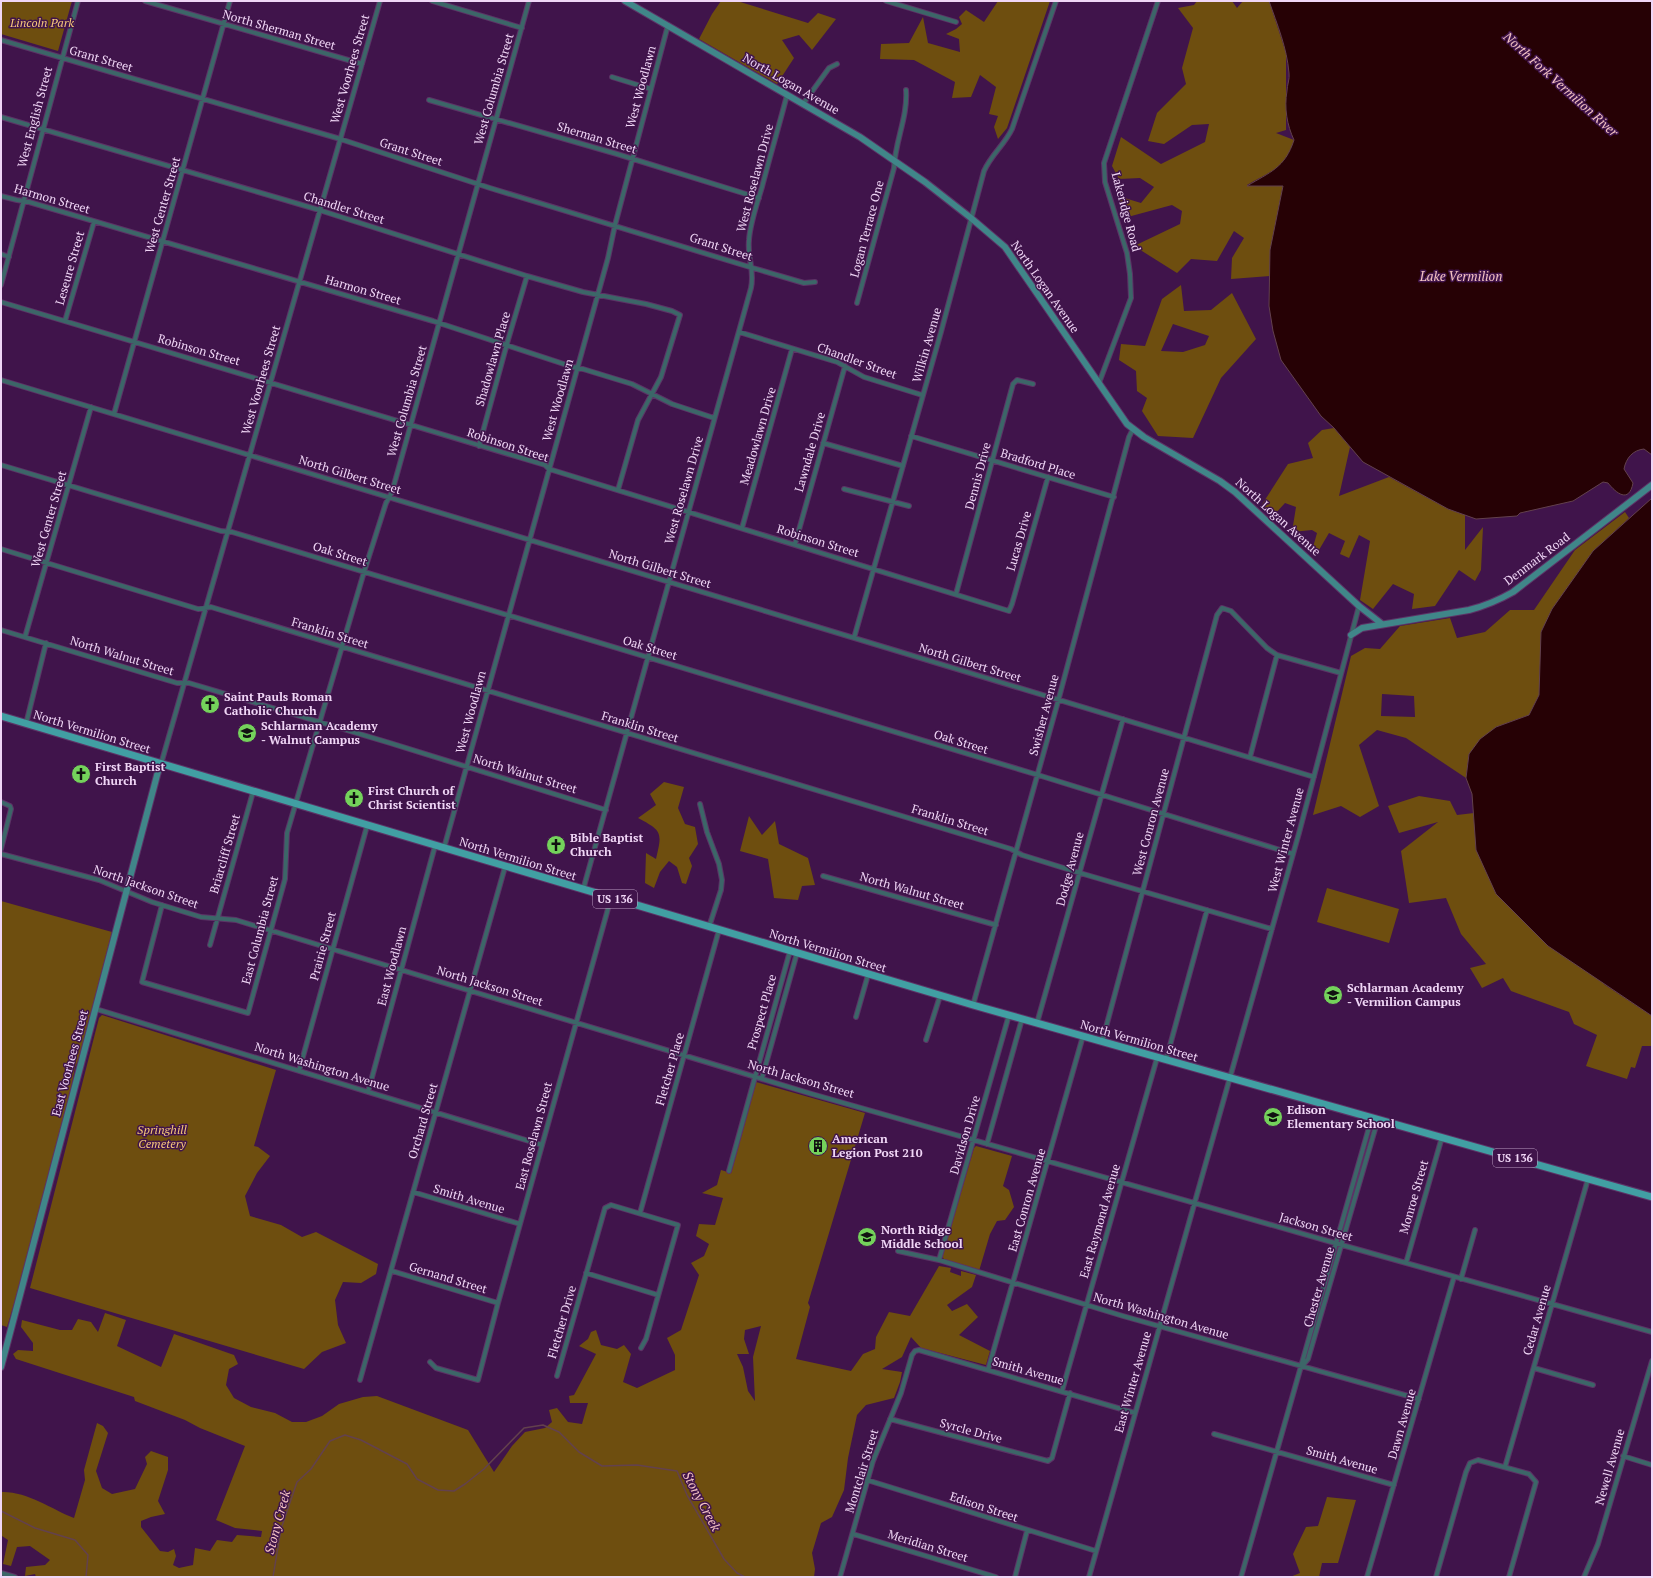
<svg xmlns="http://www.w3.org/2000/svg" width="1653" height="1578" viewBox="0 0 1653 1578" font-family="'PT Serif',serif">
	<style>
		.green { fill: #6e4e0f; fill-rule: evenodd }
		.water { fill: #260105; stroke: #63414d }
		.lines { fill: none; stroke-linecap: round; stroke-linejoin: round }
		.stream { stroke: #63414d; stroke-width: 1.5 }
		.street-casing { stroke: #5c3366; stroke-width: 6 }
		.secondary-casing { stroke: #5c3366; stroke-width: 8 }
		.primary-casing { stroke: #5c3366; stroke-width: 9 }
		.street { stroke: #3c6668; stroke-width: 4 }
		.secondary { stroke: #408689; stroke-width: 6 }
		.primary { stroke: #419fa3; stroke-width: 7 }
		.labels { text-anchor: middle; stroke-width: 3; stroke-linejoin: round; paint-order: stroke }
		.shield { fill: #40144b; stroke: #bb9cc3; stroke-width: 1 }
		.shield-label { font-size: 11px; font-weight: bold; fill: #f0d6f6 }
		.park-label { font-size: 12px; font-style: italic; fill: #f6c879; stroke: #40144b }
		.street-label { font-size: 12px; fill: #f0d6f6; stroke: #40144b }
		.poi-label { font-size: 12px; font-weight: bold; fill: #f0d6f6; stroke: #40144b; text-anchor: start }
		.water-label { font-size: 13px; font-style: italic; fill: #f4c3c3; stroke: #40144b }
	</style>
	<rect width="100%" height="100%" fill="#40144b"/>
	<path class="green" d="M1 1H72L58 51 1 34Z
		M721 1H737L808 23 818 13 836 19 812 50 799 35 782 40 794 58 777 84 699 39 712 14Z
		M998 1H1050L1007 128 998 139 994 127 998 116 989 114 996 87 980 75 971 97 952 98 955 82 914 60 880 59 881 44 909 43 923 17 928 43 960 52 959 39 946 34 956 29 962 24 959 17 966 10 984 22Z
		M1197 1H1232L1237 8 1243 1H1269L1286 53V130L1276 133 1294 140C1287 168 1271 171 1247 185H1283L1270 250V276L1231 279 1232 258 1244 238 1234 231 1217 261 1191 259 1177 273 1134 246 1180 224 1182 211 1172 205 1124 218 1118 196 1141 203 1154 187 1140 178 1119 179 1112 166 1121 137 1161 164 1205 142 1209 124 1192 125 1164 144 1148 141 1157 113 1186 84 1182 68 1193 28 1178 8 1194 5Z
		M1181 285 1184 311 1211 310 1232 293 1256 339 1221 378 1193 438 1158 436 1142 411 1147 398 1137 391 1136 371 1119 360 1121 344 1145 346 1162 299ZM1173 324 1209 336 1205 345 1183 352 1161 351Z
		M1334 428 1350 447 1339 496 1389 477 1448 509 1465 515V550L1483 527 1481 570 1475 581 1459 570 1435 606 1412 609 1414 594 1393 584 1373 609 1360 600 1370 541 1359 535 1349 558 1340 554 1345 541 1329 533 1316 555 1312 551 1317 533 1312 530 1292 532 1296 507 1285 503 1274 515 1261 506 1288 464 1313 458 1308 443 1322 430Z
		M1625 512 1629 518 1593 551 1552 609 1541 632 1539 695 1529 715 1496 727 1469 754 1466 778 1406 738 1377 730 1359 745 1379 806 1360 817 1341 806 1313 815 1351 656 1365 648 1380 649 1400 626 1450 618 1457 638 1485 632 1510 610H1534L1575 550ZM1382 694 1414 696 1415 717 1381 716Z
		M664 782 684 787 678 808 685 824 695 827 698 844 689 858 692 866 686 884 682 883 677 867 669 861 660 872 654 888 645 883 646 853 656 859C662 833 663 831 638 818L656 805 650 794Z
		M1419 796 1450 801 1457 815 1474 813 1476 850 1605 985 1652 1016V1046H1642L1635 1068 1631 1067 1627 1079 1586 1066 1597 1035 1574 1024 1569 1012 1511 991 1503 978 1482 988 1470 968 1486 964 1461 934 1446 898 1409 903 1401 851 1438 822 1399 833 1388 806Z
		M749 816 762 835 775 821 779 844 808 858 815 885 802 886 798 900 774 898 768 859 740 851Z
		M1327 888 1399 909 1389 943 1317 922Z
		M1 901 112 932 79 1059 75 1067 71 1089 20 1285 7 1327 1 1325Z
		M102 1015 276 1070 254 1146 258 1147 270 1156 257 1173 245 1196 250 1216 281 1225 302 1237 316 1232 378 1264 376 1274 361 1283 343 1282 335 1300 338 1325 346 1343 322 1352 304 1369 30 1288 99 1018Z
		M756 1082 865 1113 808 1303 810 1307 796 1359 851 1371 863 1354 875 1349 876 1337 889 1312 910 1316 939 1266 951 1268 950 1272 961 1276V1271L976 1275 972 1287 947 1305 952 1311 967 1304 978 1317 959 1335 990 1351 986 1365 921 1348 911 1337 902 1357 882 1369 902 1372 900 1382 894 1398 866 1405 857 1415 848 1458 844 1490 832 1517 821 1523 812 1553 815 1569 814 1577H36L35 1574 25 1576 26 1567 45 1565 50 1560 30 1546 17 1547 11 1566 3 1564 8 1540 2 1536 1 1540V1492C27 1491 51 1509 74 1518L85 1480 84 1470 97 1423 103 1426 108 1433 96 1471 102 1488 112 1494 135 1489 147 1464 145 1457 151 1451 168 1457V1470L158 1501 165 1514 151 1517 141 1521V1527L160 1551 168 1552 174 1549 176 1556 173 1565 179 1568 193 1565 195 1548 210 1551 217 1540 232 1542 237 1535 261 1537 262 1531 235 1528 216 1520 245 1446 200 1428 185 1420 135 1401 134 1397 16 1359 13 1354 18 1350 33 1351V1343L21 1327 22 1320 60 1330H72L78 1319 91 1322 98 1332 105 1313 126 1320 117 1346 161 1367 174 1334 234 1355 238 1364 229 1369 226 1385 234 1398 251 1407 275 1413 292 1422H306L322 1416 339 1404 363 1397 377 1396 468 1430 494 1472 512 1446 525 1432 545 1428 552 1422 549 1410 557 1408 568 1422 582 1424 588 1403H570L569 1396 574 1395 596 1354 579 1346 588 1339 591 1332 596 1330 601 1345 617 1349 624 1345 631 1354 623 1382 637 1388 675 1370V1355L667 1338 681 1330 699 1275 691 1263 704 1256 709 1244 696 1236 699 1224 715 1225 723 1198 702 1193 717 1185 721 1170 731 1173ZM761 1326 753 1357 755 1401 748 1391 743 1367 737 1354H749L744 1339 745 1330Z
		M976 1146 1012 1156 1003 1186 1009 1190 1014 1207 1005 1220 997 1221 990 1234 979 1271 945 1261 942 1256 974 1148Z
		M1327 1497 1356 1500 1338 1563H1322L1319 1577H1290L1300 1573 1293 1554 1306 1527 1318 1526Z"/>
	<path class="water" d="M1269 1H1652V455L1644 449C1633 450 1626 458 1624 469L1633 483C1629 504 1616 493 1608 483L1603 482 1573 501 1520 513 1517 516 1476 519 1448 509 1363 462 1334 428 1321 416 1281 360 1273 331 1269 306 1270 250 1283 186H1247C1270 172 1285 168 1294 140 1287 125 1284 108 1287 91 1287 85 1290 79 1289 73 1287 48 1277 24 1269 1Z
		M1652 498V1016L1548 946 1496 894 1476 850 1472 794 1466 778 1469 754 1480 739 1496 727 1529 715 1539 695 1541 632 1552 609 1593 551Z"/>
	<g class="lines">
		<path class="stream" d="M1 1511 35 1528 75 1540 88 1555 86 1577
			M273 1577 281 1529 297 1482 311 1469 330 1441 345 1435 361 1440 407 1464 417 1479 438 1490 454 1491 465 1484 484 1469 524 1428 543 1425 559 1432 579 1452 602 1466 637 1465 677 1471 687 1495 724 1559 737 1573 745 1577"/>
		<defs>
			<path id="street" d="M145 1 362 64
				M432 1 522 28
				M886 1 956 22
				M1 40 337 138 490 188 753 268 804 283 815 282
				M612 77 651 89
				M429 100 617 154 759 198
				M803 104 829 68 837 64
				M1 117 316 209 527 276 583 292 646 304 672 311 680 315 661 377 638 420 618 490
				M1 196 17 200 29 202 433 321 573 367 583 369 632 384 672 404 714 418
				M1 254 9 257
				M1 285 78 1
				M1 302 545 465 549 469 1009 611 1012 604 1048 477
				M857 303 894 168C895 141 908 117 906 90
				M65 321 94 222
				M739 332 837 362 864 377 922 395
				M1 380 1314 777
				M1099 383 1131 298 1130 274 1127 253 1105 182 1104 163 1158 1
				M114 414 230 1
				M911 436 1114 497
				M823 443 903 466
				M479 446 508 340 527 276
				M1 465 221 531 232 532 1038 775 1293 854
				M844 489 909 506
				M742 528 792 349
				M795 544 845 366
				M1 549 198 609 211 607C477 689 744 769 1011 849L1022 855 1080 873 1272 929
				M956 594 1013 384 1017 380 1033 384
				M1 630 177 683H189L390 743 606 810
				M25 637 91 407
				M854 638 941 332 984 171C991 155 1005 144 1012 129L1056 1
				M26 724 46 643
				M1250 757 1277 655
				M161 764 380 1
				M1 802 10 806 11 809 1 849
				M700 804 707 832 719 864 722 880 721 890 709 927
				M444 848 608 258 615 225 668 25
				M1 854 99 880 152 902 201 917 236 920 812 1094 1342 1245 1652 1332
				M823 876 996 925
				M583 890 751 288C755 269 747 259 749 240 750 223 757 204 762 187 770 156 779 126 787 95
				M162 905 142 982 248 1013 285 879 287 833 364 572 386 503 392 492 529 1
				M210 945 253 792
				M973 1005 1057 705 1129 437 1133 429
				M96 1009 542 1145
				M856 1017 868 975
				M1037 1023 1123 719
				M926 1040 940 996
				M1102 1042 1217 615 1222 608 1231 611 1267 648 1277 655 1341 673
				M1166 1060 1207 910
				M299 1071 367 826
				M762 1078 797 953
				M368 1092 435 846
				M987 1144 1022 1019
				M729 1171 790 951
				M413 1192 520 1224
				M640 1213 719 930
				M898 1251 939 1260 1123 1316 1419 1399
				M939 1260 1009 1015
				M1406 1263 1442 1137
				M392 1271 498 1303
				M586 1273 658 1295
				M1461 1279 1475 1230
				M430 1362 436 1368 478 1380 498 1303 611 898
				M1303 1365 1308 1359 1378 1119
				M1534 1368 1593 1385
				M988 1370 1083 1036
				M557 1376 605 1208 611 1205 678 1225 646 1339 641 1348
				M360 1380 505 867
				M1062 1391 1157 1058
				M890 1419 1048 1461 1052 1458 1070 1393
				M1214 1434 1394 1485
				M1623 1456 1652 1465
				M1505 1467 1588 1179
				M867 1480 1096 1551
				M853 1534 996 1577
				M1 1573 15 1577
				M840 1577 873 1461 901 1393 912 1355 915 1351 919 1350 1135 1413
				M1015 1577 1027 1531
				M1089 1577 1299 833 1359 606
				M1241 1577 1372 1117
				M1367 1577 1454 1277
				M1436 1577 1466 1472 1470 1463 1478 1460 1529 1474 1536 1482 1509 1577
				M1584 1577 1598 1544 1652 1361"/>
			<path id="secondary" d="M625 1 860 137 925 182 971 218 1005 247 1127 424 1144 437 1220 481 1235 492 1359 606 1382 624
				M1351 635 1362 628 1469 610C1485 606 1499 600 1513 592L1652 485
				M1 1367 160 764"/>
			<path id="primary" d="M1 716 973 1005 1652 1197"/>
		</defs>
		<use href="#street" class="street-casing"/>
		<use href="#secondary" class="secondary-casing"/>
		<use href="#primary" class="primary-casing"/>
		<use href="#street" class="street"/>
		<use href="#secondary" class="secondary"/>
		<use href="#primary" class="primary"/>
	</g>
	<defs>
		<symbol id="church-disc" viewBox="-11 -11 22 22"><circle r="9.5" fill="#74d25b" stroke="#40144b"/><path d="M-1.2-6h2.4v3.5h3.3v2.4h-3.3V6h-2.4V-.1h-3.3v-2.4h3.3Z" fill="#111"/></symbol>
		<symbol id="school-disc" viewBox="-11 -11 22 22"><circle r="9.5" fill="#74d25b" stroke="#40144b"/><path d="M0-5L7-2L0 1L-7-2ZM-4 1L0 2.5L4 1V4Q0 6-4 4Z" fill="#111"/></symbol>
		<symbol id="building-disc" viewBox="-11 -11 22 22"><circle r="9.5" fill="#74d25b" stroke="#40144b"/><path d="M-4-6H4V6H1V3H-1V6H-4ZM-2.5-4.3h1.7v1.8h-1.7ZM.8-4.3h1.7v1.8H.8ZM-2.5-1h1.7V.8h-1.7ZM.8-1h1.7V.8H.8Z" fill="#111"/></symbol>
	</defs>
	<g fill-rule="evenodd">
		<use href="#church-disc" x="199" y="693" width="22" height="22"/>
		<use href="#school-disc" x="236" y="722" width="22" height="22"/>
		<use href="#church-disc" x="70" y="763" width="22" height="22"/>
		<use href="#church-disc" x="343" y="787" width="22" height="22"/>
		<use href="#church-disc" x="545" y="834" width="22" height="22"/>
		<use href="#school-disc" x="1322" y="984" width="22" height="22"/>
		<use href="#school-disc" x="1262" y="1106" width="22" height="22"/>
		<use href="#building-disc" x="807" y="1135" width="22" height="22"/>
		<use href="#school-disc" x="856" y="1226" width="22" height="22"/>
	</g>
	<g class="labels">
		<g class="shield">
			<rect x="593" y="890" width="44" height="18" rx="3"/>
			<rect x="1493" y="1149" width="44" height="18" rx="3"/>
		</g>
		<g class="shield-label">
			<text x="615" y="903">US 136</text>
			<text x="1515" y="1162">US 136</text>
		</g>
		<g class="park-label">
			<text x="42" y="27">Lincoln Park</text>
			<text x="162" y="1134">Springhill<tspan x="162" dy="14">Cemetery</tspan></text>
		</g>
		<g class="street-label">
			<text transform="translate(279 30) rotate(16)" y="4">North Sherman Street</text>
			<text transform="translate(101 59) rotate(16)" y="4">Grant Street</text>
			<text transform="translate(350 69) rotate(-74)" y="4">West Voorhees Street</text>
			<text transform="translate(791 84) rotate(30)" y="4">North Logan Avenue</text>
			<text transform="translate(641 87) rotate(-75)" y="4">West Woodlawn</text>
			<text transform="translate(494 89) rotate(-74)" y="4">West Columbia Street</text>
			<text transform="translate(35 117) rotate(-75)" y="4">West English Street</text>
			<text transform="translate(597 138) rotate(17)" y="4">Sherman Street</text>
			<text transform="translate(411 152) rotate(18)" y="4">Grant Street</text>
			<text transform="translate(755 178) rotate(-75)" y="4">West Roselawn Drive</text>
			<text transform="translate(52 199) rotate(16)" y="4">Harmon Street</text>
			<text transform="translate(163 205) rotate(-74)" y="4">West Center Street</text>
			<text transform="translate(344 208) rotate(17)" y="4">Chandler Street</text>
			<text transform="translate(1126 212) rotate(75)" y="4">Lakeridge Road</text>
			<text transform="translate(867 229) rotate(-75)" y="4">Logan Terrace One</text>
			<text transform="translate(721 247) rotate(18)" y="4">Grant Street</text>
			<text transform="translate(70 268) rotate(-74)" y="4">Leseure Street</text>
			<text transform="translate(1045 287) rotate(55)" y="4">North Logan Avenue</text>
			<text transform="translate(363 290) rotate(16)" y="4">Harmon Street</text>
			<text transform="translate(927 345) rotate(-74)" y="4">Wilkin Avenue</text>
			<text transform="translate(199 350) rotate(16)" y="4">Robinson Street</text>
			<text transform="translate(493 359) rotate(-74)" y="4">Shadowlawn Place</text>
			<text transform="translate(857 361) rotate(20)" y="4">Chandler Street</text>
			<text transform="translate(261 380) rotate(-74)" y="4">West Voorhees Street</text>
			<text transform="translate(558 400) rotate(-74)" y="4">West Woodlawn</text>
			<text transform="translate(407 401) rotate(-74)" y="4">West Columbia Street</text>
			<text transform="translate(758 436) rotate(-74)" y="4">Meadowlawn Drive</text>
			<text transform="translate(508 445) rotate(18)" y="4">Robinson Street</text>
			<text transform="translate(810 452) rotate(-74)" y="4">Lawndale Drive</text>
			<text transform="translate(1038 464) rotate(17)" y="4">Bradford Place</text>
			<text transform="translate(350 475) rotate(17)" y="4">North Gilbert Street</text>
			<text transform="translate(978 476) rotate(-75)" y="4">Dennis Drive</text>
			<text transform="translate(684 490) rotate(-74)" y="4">West Roselawn Drive</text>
			<text transform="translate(1278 517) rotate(42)" y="4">North Logan Avenue</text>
			<text transform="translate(49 519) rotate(-74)" y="4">West Center Street</text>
			<text transform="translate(818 541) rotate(17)" y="4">Robinson Street</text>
			<text transform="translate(1019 541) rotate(-74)" y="4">Lucas Drive</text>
			<text transform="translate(340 554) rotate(17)" y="4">Oak Street</text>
			<text transform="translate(1537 559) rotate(-37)" y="4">Denmark Road</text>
			<text transform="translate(660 569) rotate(17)" y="4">North Gilbert Street</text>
			<text transform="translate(330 633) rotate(17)" y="4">Franklin Street</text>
			<text transform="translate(650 648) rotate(17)" y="4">Oak Street</text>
			<text transform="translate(122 656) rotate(17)" y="4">North Walnut Street</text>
			<text transform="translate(970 663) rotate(17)" y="4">North Gilbert Street</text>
			<text transform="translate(471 712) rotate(-75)" y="4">West Woodlawn</text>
			<text transform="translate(1044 715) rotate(-75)" y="4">Swisher Avenue</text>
			<text transform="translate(640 727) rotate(17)" y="4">Franklin Street</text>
			<text transform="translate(92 732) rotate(17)" y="4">North Vermilion Street</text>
			<text transform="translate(961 742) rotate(17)" y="4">Oak Street</text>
			<text transform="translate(525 774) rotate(17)" y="4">North Walnut Street</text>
			<text transform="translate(950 820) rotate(17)" y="4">Franklin Street</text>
			<text transform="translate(1151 822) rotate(-75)" y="4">West Conron Avenue</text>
			<text transform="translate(1286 840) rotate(-75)" y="4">West Winter Avenue</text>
			<text transform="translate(225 854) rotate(-74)" y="4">Briarcliff Street</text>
			<text transform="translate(518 859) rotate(17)" y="4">North Vermilion Street</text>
			<text transform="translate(1070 869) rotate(-75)" y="4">Dodge Avenue</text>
			<text transform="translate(146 887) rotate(19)" y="4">North Jackson Street</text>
			<text transform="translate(912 891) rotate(16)" y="4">North Walnut Street</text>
			<text transform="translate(260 930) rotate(-75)" y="4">East Columbia Street</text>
			<text transform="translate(323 946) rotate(-75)" y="4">Prairie Street</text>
			<text transform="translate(828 951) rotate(17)" y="4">North Vermilion Street</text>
			<text transform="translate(392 966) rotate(-75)" y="4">East Woodlawn</text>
			<text transform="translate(490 986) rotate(17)" y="4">North Jackson Street</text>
			<text transform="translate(762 1012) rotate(-74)" y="4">Prospect Place</text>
			<text transform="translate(1139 1041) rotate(16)" y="4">North Vermilion Street</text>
			<text transform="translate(70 1063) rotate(-75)" y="4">East Voorhees Street</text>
			<text transform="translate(322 1067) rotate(17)" y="4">North Washington Avenue</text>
			<text transform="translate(670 1069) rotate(-74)" y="4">Fletcher Place</text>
			<text transform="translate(801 1079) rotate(16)" y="4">North Jackson Street</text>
			<text transform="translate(423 1121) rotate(-74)" y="4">Orchard Street</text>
			<text transform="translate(965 1135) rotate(-74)" y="4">Davidson Drive</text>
			<text transform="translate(534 1136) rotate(-75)" y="4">East Roselawn Street</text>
			<text transform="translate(1414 1197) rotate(-74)" y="4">Monroe Street</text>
			<text transform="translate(469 1199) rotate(17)" y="4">Smith Avenue</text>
			<text transform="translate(1027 1200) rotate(-74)" y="4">East Conron Avenue</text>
			<text transform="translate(1100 1221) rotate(-74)" y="4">East Raymond Avenue</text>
			<text transform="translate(1316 1227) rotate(16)" y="4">Jackson Street</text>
			<text transform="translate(448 1278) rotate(17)" y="4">Gernand Street</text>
			<text transform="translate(1319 1287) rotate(-74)" y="4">Chester Avenue</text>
			<text transform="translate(1161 1316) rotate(16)" y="4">North Washington Avenue</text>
			<text transform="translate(1537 1320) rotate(-74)" y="4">Cedar Avenue</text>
			<text transform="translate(562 1322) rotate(-74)" y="4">Fletcher Drive</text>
			<text transform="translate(1028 1371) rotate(16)" y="4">Smith Avenue</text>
			<text transform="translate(1133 1382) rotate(-74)" y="4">East Winter Avenue</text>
			<text transform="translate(1402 1424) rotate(-74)" y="4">Dawn Avenue</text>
			<text transform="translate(971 1431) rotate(15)" y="4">Syrcle Drive</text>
			<text transform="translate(1342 1460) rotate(16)" y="4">Smith Avenue</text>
			<text transform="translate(1610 1467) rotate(-74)" y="4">Newell Avenue</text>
			<text transform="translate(862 1471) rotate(-73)" y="4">Montclair Street</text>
			<text transform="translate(984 1507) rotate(18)" y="4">Edison Street</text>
			<text transform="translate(928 1546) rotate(17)" y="4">Meridian Street</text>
		</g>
		<g class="poi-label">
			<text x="224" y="701">Saint Pauls Roman<tspan x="224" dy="14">Catholic Church</tspan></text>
			<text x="261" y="730">Schlarman Academy<tspan x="261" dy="14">- Walnut Campus</tspan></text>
			<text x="95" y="771">First Baptist<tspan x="95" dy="14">Church</tspan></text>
			<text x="368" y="795">First Church of<tspan x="368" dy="14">Christ Scientist</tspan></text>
			<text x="570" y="842">Bible Baptist<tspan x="570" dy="14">Church</tspan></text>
			<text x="1347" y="992">Schlarman Academy<tspan x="1347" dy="14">- Vermilion Campus</tspan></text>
			<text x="1287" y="1114">Edison<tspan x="1287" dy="14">Elementary School</tspan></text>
			<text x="832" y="1143">American<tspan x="832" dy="14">Legion Post 210</tspan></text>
			<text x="881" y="1234">North Ridge<tspan x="881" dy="14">Middle School</tspan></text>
		</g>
		<g class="water-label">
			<text transform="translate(1561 84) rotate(42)" y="5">North Fork Vermilion River</text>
			<text x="1461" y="281">Lake Vermilion</text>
			<text transform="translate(702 1501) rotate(62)" y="5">Stony Creek</text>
			<text transform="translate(277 1522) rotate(-75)" y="5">Stony Creek</text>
		</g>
	</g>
	<rect width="1653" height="1578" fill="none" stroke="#f0d6f6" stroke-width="4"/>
</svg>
